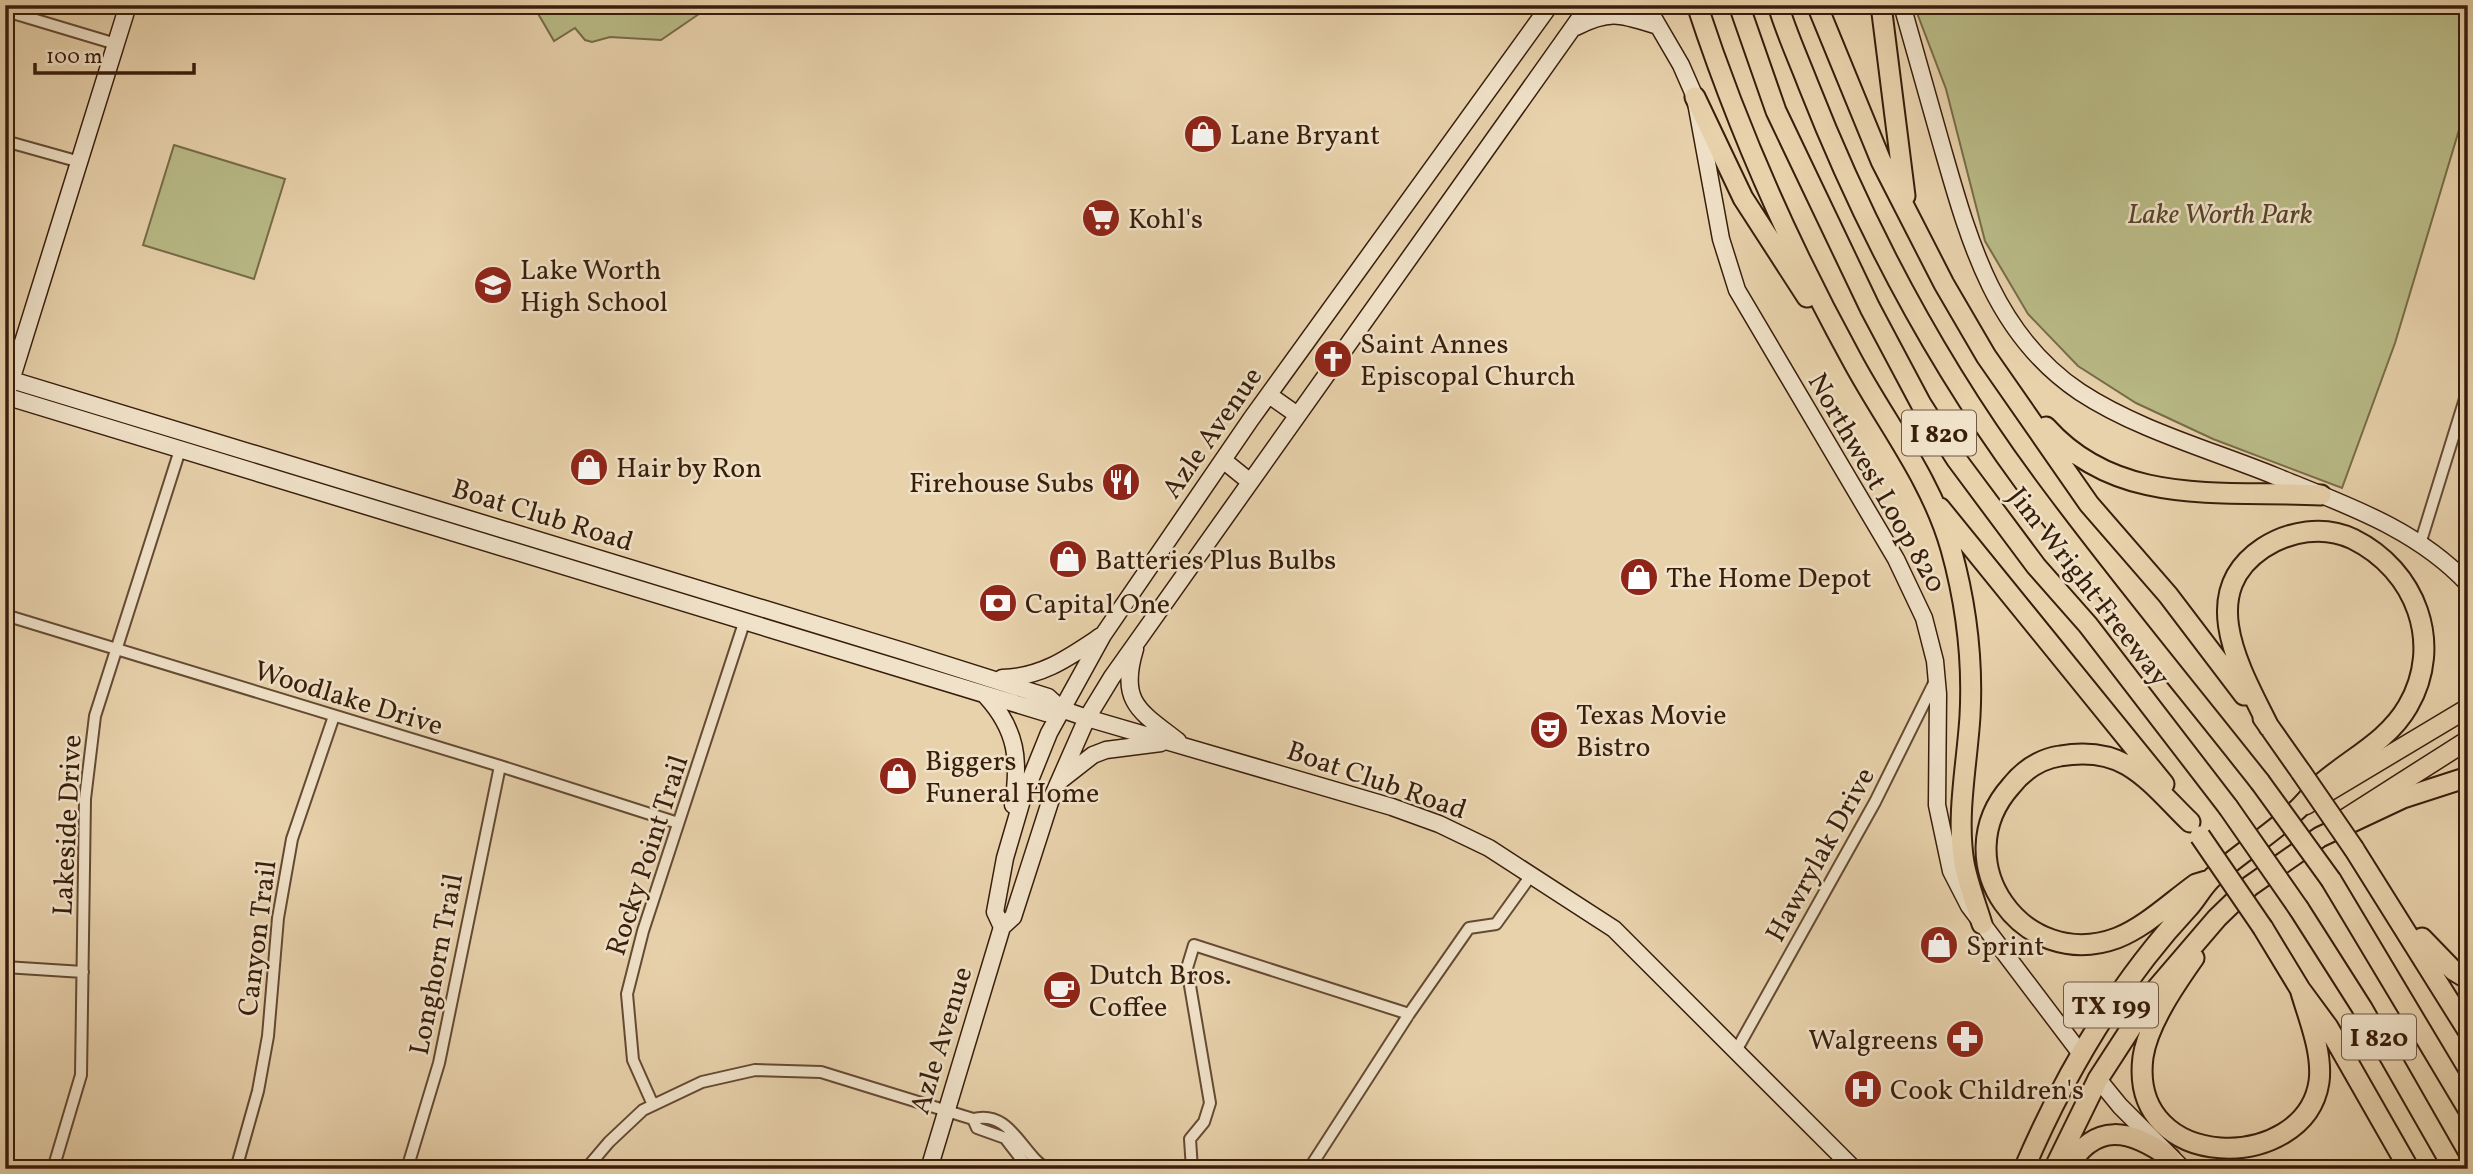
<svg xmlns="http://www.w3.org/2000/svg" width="2473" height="1174" viewBox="0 0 2473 1174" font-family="Vollkorn,serif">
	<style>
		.green { fill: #b9bb87; stroke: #786c49; stroke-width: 2 }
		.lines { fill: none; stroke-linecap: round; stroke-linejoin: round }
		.street-casing { stroke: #644a33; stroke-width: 14 }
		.secondary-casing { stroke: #381d0b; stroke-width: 19 }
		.primary-casing { stroke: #381d0b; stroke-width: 21 }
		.highway-casing { stroke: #381d0b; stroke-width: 23 }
		.street { stroke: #f0e2c9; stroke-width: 10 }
		.secondary { stroke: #f0e2c9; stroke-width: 16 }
		.primary { stroke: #e8d2ac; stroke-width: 18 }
		.highway { stroke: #e8d2ac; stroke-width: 19 }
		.highway-bridge-casing { stroke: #381d0b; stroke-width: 23; stroke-linecap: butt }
		.highway-bridge { stroke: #e8d2ac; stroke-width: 19 }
		.labels { text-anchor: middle; stroke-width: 5; stroke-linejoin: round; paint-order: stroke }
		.shield { fill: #f0e2c9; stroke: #6f5844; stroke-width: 2 }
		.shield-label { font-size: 26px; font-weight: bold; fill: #381d0b }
		.poi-label { font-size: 28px; fill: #381d0b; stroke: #f0e2c9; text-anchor: start }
		.park-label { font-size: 28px; font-style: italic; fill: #58442a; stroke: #f0e2c9 }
		.street-label { font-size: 28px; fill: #381d0b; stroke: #f0e2c9 }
	</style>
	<rect width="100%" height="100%" fill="#e8d2ac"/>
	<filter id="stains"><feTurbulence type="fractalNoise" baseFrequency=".00286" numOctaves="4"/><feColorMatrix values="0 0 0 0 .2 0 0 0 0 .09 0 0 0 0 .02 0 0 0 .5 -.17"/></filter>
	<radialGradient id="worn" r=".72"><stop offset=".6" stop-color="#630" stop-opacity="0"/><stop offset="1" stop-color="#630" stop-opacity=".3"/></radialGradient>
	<path class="green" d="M533 5H712L661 40 610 37 592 42 585 40 575 28 554 41Z
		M1914 5H2468V100L2395 343 2342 488 2213 439 2136 403 2078 366 2028 314 1985 241 1946 89Z
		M174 145 285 179 254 279 143 245Z"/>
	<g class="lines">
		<defs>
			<path id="street" d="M16 14 116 44
				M5 141 80 162
				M2420 544 2468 389
				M5 615 500 766 678 823
				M5 967 83 972
				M1737 1049 1875 802 1935 681
				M653 1105 633 1060 627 994 643 931 745 620
				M973 1119 977 1128 1005 1138 1029 1169
				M53 1169 81 1075 85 799 95 716 180 450
				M236 1169 258 1091 268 1036 278 918 292 839 334 716
				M407 1169 439 1063 500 766
				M586 1169 609 1142 643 1110 702 1082 755 1070 821 1072 973 1119C1012 1109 1022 1157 1048 1169
				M1192 1169 1190 1139 1204 1122 1210 1103 1187 968 1194 945 1409 1014
				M1309 1169 1409 1014 1469 928 1496 924 1532 874"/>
			<path id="secondary" d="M1646 5 1681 65 1695 97 1721 239 1737 290 1896 559 1924 618 1935 661 1938 694 1937 805 1951 871 1969 906 2081 1054
				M1902 5C1915 51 1928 97 1941 143 1968 237 1993 334 2080 392 2138 430 2211 450 2275 476 2343 504 2416 528 2468 584
				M1576 27C1611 9 1622 15 1658 26
				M5 378 906 652 1048 697 1061 709 1087 718 1392 807 1439 824 1489 848 1614 929 1854 1169
				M9 387 128 5
				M1269 395 1296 414
				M5 396 1046 713 1061 709
				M1223 460 1249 481
				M1135 649C1119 702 1139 711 1178 741
				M1002 678C1042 677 1068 658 1101 636
				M986 696C1017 730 1020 760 1013 805
				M1061 780 1093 755 1106 750 1161 743
				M1002 927 995 912 1005 858 1022 800 1049 733 1103 635 1251 419 1550 5
				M2098 1079 2120 1106 2183 1169
				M929 1169 1002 927 1013 917 1050 802 1087 718 1112 677 1589 5"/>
			<path id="primary" d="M2306 805 2468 708
				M2344 819 2468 740"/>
			<path id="highway" d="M1697 5C1737 127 1789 245 1851 358 1885 422 1931 478 1951 549 1966 603 1973 660 1970 716 1967 765 1956 815 1964 863 1968 884 1976 904 1982 924
				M1739 5 1776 111 1870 308 1921 404 1957 460 2036 566 2088 625 2228 807
				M1778 5C1786 32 1798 58 1808 84 1863 224 1935 361 2025 483 2100 585 2181 682 2260 782
				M1817 5 1881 161 1944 284 1986 356 2089 504 2168 595 2244 695
				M1881 5 1905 196
				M1695 97 1743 198 1807 297
				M2046 427C2118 508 2224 490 2321 495
				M1940 508 2164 784
				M2263 718 2301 772
				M2190 822C2170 803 2151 779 2127 765 2106 753 2083 752 2060 756 2040 759 2023 771 2011 786 1944 861 2023 973 2117 938 2145 927 2171 902 2196 884L2206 881
				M2354 849 2468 1031
				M2331 880 2468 1109
				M2299 909 2362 1008 2454 1169
				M2263 928 2300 989 2328 1027 2409 1169
				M2422 938 2453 970 2468 979
				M2194 958C2175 985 2148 1024 2143 1057 2128 1174 2305 1174 2319 1082 2323 1052 2308 1017 2300 989
				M2024 1169C2065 1073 2118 983 2189 907 2197 898 2203 886 2213 877 2240 853 2273 833 2299 808 2307 800 2314 791 2322 783 2351 758 2388 741 2408 706 2444 644 2416 570 2353 539 2324 525 2289 531 2263 548 2194 594 2242 672 2269 727
				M2054 1169 2098 1079 2157 988 2217 918 2250 886 2320 837 2403 798 2468 777
				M2067 1169C2095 1121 2130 1129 2170 1158"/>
		</defs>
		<use href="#street" class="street-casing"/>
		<use href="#secondary" class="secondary-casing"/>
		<use href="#primary" class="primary-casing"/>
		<use href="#highway" class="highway-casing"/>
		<use href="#street" class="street"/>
		<use href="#secondary" class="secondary"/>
		<use href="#primary" class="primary"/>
		<use href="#highway" class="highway"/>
		<defs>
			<path id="highway-bridge" d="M2301 772 2354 849
				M2260 782 2331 880
				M2228 807 2299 909
				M2200 836 2263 928"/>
		</defs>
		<use href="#highway-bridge" class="highway-bridge-casing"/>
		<use href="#highway-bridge" class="highway-bridge"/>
	</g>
	<defs>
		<symbol id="shop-disc" viewBox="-11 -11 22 22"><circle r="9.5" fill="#8f2418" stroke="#f0e2c9"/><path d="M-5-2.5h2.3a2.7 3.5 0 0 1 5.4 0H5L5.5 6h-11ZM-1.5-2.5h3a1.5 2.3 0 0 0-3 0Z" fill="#fff"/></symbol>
		<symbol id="supermarket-disc" viewBox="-11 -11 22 22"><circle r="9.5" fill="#8f2418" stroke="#f0e2c9"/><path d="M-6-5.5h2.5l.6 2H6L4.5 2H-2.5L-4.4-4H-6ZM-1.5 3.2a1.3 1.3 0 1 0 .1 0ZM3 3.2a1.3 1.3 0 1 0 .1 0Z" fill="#fff"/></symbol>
		<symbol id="school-disc" viewBox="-11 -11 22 22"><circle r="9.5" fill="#8f2418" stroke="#f0e2c9"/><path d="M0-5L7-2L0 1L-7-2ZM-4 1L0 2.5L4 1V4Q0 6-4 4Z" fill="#fff"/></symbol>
		<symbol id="church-disc" viewBox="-11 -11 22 22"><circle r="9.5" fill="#8f2418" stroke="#f0e2c9"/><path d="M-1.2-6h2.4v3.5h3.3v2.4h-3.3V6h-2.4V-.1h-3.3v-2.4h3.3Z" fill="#fff"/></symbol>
		<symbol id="restaurant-disc" viewBox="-11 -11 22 22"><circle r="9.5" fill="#8f2418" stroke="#f0e2c9"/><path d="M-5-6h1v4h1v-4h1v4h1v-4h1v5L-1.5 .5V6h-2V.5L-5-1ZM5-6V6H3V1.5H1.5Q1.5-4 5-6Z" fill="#fff"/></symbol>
		<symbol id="bank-disc" viewBox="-11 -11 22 22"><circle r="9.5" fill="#8f2418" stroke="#f0e2c9"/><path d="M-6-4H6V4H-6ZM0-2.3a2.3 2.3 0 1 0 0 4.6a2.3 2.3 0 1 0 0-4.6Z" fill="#fff"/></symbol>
		<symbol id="theatre-disc" viewBox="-11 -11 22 22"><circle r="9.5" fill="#8f2418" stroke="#f0e2c9"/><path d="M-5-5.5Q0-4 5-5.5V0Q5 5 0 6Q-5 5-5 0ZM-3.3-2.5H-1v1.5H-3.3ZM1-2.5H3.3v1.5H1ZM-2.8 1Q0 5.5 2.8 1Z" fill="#fff"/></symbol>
		<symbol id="cafe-disc" viewBox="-11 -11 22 22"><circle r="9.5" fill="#8f2418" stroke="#f0e2c9"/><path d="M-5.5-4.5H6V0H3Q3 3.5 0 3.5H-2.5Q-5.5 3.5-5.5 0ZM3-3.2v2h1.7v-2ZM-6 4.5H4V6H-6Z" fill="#fff"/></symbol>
		<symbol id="pharmacy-disc" viewBox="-11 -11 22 22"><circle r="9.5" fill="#8f2418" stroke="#f0e2c9"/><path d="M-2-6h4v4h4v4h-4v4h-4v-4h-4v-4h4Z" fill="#fff"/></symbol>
		<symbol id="hospital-disc" viewBox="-11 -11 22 22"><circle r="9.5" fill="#8f2418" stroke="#f0e2c9"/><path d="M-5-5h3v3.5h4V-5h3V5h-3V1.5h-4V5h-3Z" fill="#fff"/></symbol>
	</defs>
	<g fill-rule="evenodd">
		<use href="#shop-disc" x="1181" y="112" width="44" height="44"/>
		<use href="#supermarket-disc" x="1079" y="196" width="44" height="44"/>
		<use href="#school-disc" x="471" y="263" width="44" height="44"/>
		<use href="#church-disc" x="1311" y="337" width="44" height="44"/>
		<use href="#shop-disc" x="567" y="445" width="44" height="44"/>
		<use href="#restaurant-disc" x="1099" y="460" width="44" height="44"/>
		<use href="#shop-disc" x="1046" y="537" width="44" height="44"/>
		<use href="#shop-disc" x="1617" y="555" width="44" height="44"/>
		<use href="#bank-disc" x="976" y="581" width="44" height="44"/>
		<use href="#theatre-disc" x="1527" y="708" width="44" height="44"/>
		<use href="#shop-disc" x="876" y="754" width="44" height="44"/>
		<use href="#shop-disc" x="1917" y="923" width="44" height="44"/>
		<use href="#cafe-disc" x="1040" y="968" width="44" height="44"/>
		<use href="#pharmacy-disc" x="1943" y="1017" width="44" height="44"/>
		<use href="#hospital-disc" x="1841" y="1067" width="44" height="44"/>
	</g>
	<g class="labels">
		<g class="shield">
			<rect x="1902" y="410.5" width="74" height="45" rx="5"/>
			<rect x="2064" y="982.5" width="94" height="45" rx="5"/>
			<rect x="2342" y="1014.5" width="74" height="45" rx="5"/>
		</g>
		<g class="shield-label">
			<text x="1939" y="442">I 820</text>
			<text x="2111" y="1014">TX 199</text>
			<text x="2379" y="1046">I 820</text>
		</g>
		<g class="poi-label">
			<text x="1230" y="144">Lane Bryant</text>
			<text x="1128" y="228">Kohl's</text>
			<text x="520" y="279">Lake Worth<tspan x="520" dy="32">High School</tspan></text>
			<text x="1360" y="353">Saint Annes<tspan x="1360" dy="32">Episcopal Church</tspan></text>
			<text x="616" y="477">Hair by Ron</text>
			<text x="1094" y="492" text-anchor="end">Firehouse Subs</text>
			<text x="1095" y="569">Batteries Plus Bulbs</text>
			<text x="1666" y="587">The Home Depot</text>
			<text x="1025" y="613">Capital One</text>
			<text x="1576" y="724">Texas Movie<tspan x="1576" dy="32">Bistro</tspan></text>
			<text x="925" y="770">Biggers<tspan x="925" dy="32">Funeral Home</tspan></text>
			<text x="1966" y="955">Sprint</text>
			<text x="1089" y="984">Dutch Bros.<tspan x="1089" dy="32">Coffee</tspan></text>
			<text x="1938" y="1049" text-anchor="end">Walgreens</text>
			<text x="1890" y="1099">Cook Children's</text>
		</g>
		<g class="park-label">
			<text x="2220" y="223">Lake Worth Park</text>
		</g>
		<g class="street-label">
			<text transform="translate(1211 432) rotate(-55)" y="10">Azle Avenue</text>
			<text transform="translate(1878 482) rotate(60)" y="10">Northwest Loop 820</text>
			<text transform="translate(543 514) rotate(17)" y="10">Boat Club Road</text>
			<text transform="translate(2090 586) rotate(52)" y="10">Jim Wright Freeway</text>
			<text transform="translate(349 697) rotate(17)" y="10">Woodlake Drive</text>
			<text transform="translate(1377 779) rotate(19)" y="10">Boat Club Road</text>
			<text transform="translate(66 825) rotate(-87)" y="10">Lakeside Drive</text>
			<text transform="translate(1819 854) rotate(-61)" y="10">Hawrylak Drive</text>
			<text transform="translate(646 855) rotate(-72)" y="10">Rocky Point Trail</text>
			<text transform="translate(256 938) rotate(-83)" y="10">Canyon Trail</text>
			<text transform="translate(435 964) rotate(-79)" y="10">Longhorn Trail</text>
			<text transform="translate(940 1040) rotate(-73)" y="10">Azle Avenue</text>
		</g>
	</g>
	<rect width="2473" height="1174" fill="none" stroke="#e8d2ac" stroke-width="28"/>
	<rect x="7" y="7" width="2459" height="1160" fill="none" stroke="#381d0b" stroke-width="3.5"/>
	<rect x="14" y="14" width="2445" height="1146" fill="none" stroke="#381d0b" stroke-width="2"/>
	<path d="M35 63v10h159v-10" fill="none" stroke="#381d0b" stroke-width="3.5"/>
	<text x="46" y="63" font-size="21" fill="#381d0b" stroke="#f0e2c9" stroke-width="5" paint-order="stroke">100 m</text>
	<rect width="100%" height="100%" filter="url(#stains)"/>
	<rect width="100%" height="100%" fill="url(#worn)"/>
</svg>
